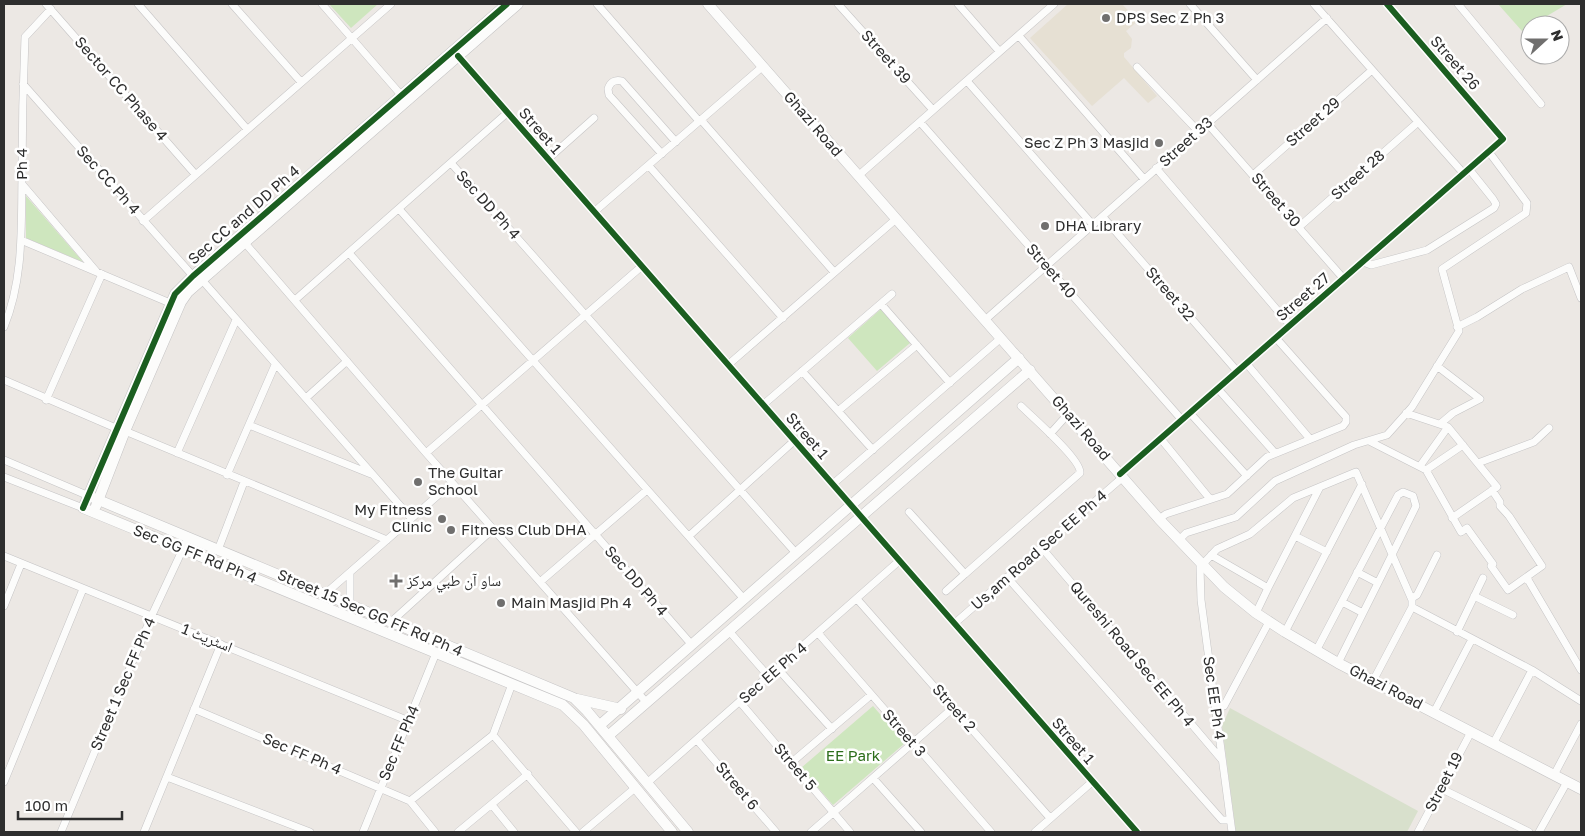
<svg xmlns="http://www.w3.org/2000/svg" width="1585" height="836" viewBox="0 0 1585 836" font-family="'Golos Text','Noto Naskh Arabic',sans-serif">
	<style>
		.education { fill: #e6e0d3 }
		.green { fill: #cee6be }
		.cemetery { fill: #d8e0cc }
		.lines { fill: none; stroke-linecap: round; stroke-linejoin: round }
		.street-casing { stroke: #c5c4c5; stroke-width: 8 }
		.secondary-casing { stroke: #c5c4c5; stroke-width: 11 }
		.street { stroke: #fcfcfb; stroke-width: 7 }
		.secondary { stroke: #fcfcfb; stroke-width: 10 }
		.cycleway-casing { stroke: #fff; stroke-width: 9 }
		.cycleway { stroke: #1b5e20; stroke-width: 6 }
		.poi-dot { fill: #706f6e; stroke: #fff; stroke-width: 2 }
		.labels { text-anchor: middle; stroke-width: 5; stroke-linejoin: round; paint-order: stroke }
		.poi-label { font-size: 15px; fill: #2e2e2e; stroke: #fff; text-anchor: start }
		.street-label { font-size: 15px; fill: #2e2e2e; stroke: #fff }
		.park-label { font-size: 15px; fill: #2c6e1b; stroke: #fff }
	</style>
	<rect width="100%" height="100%" fill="#ece8e4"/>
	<path class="education" d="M1068 4H1122L1138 21 1126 31 1132 39 1131 48 1124 53V57L1157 96 1148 103 1124 78 1092 106 1030 38Z"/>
	<path class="green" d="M329 4H378L351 28Z
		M1498 4H1567L1522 31Z
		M26 196 83 262 26 238Z
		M881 309 910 343 877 371 848 338Z
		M873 706 905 743 833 805 801 768Z"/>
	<path class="cemetery" d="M1230 708 1418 811 1407 832H1236L1222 726Z"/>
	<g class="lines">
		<defs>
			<path id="street" d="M46 4 195 174
				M138 4 247 129
				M232 4 301 82
				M322 4 402 96
				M597 4 699 121
				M838 4 933 110
				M958 4 999 51
				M1190 4 1257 80
				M1314 4 1464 174
				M1458 4 1541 104
				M1019 36 1144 179
				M458 56 1137 832
				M1137 67 1198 131
				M967 81 1093 225
				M23 84 193 276
				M702 121 834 272
				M920 122 1182 420
				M1207 123 1343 278
				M662 154 609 95 608 89C610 82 615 79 622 81L676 142
				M548 159 594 118
				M451 163 795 552
				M649 166 783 318
				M1156 168 1290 325
				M1253 175 1372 70
				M858 176 1054 4
				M22 184 96 271
				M399 209 744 599
				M594 212 762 67
				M1103 217 1237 371
				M143 221 391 4
				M1299 227 1417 123
				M21 240 170 303
				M245 243 426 453 647 703
				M349 253 692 645
				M1363 262 1371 265 1427 250 1494 208 1496 204 1493 199 1469 169
				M202 280 411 518
				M295 300 507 113
				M881 304 950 383
				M985 320 1327 18
				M4 327C24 278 21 227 22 176 22 129 23 83 25 37L51 9
				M1457 327 1477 317 1522 289 1569 267 1581 298
				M1246 363 1310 439
				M729 364 896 219
				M1437 366 1480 399 1453 413 1440 424
				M802 371 873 450
				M4 380 118 429
				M1218 389 1275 453
				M306 398 347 361
				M46 400 102 274
				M764 404 892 294
				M838 411 917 345
				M1190 413 1247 476
				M1406 413 1448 427 1497 487 1452 518
				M249 425 371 474
				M125 431 387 540
				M1050 434 1068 414
				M1161 439 1210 499
				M1369 441 1426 470 1461 532 1467 528 1493 564 1491 566 1508 590 1542 566 1509 516 1500 506V502L1492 490
				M177 453 236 320
				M426 453 642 266
				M4 460 89 496
				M1478 463 1534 442 1549 428
				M1420 466 1448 427
				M1426 470 1463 445
				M1120 474 1503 139 1387 4
				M227 475 275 365
				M4 477 83 508
				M833 484 1001 338
				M909 512 965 574 1080 473C1082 460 1032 417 1021 406
				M1159 519 1166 514 1227 494 1267 457 1343 426 1346 422V417L1276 338
				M689 536 794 441
				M1295 536 1327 552
				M1179 540 1186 533 1236 517 1275 481 1354 445 1387 435 1412 407 1459 331 1442 269 1526 213 1527 203 1489 152
				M1041 547 1222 760
				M218 550 244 482
				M1211 555 1268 588 1320 487
				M4 556 409 721
				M350 573V605
				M1007 577 1222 820H1230
				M1527 578 1581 670
				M540 582 647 490
				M946 591 965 574
				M325 594 452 483
				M1474 596 1513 615
				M1412 598 1417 595 1437 555
				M857 599 1050 818
				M1342 602 1363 613
				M4 606 21 564
				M1412 607 1532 670 1581 701
				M1256 613 1268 588
				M391 622 493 529
				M955 623 1123 477
				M729 631 769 677
				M1285 632 1362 484
				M1457 632 1483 578
				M818 633 991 832
				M1316 651 1398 495 1403 492 1413 496 1416 506 1378 583
				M1338 663 1378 583 1357 572
				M778 669 832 729
				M740 702 850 832
				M194 709 410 801 435 832
				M1215 709 1224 706 1269 622
				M1434 712 1472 639
				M493 735 576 832
				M697 740 776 832
				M1493 744 1532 670
				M791 763 871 695
				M1554 775 1581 724
				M167 777 310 832
				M873 778 921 832
				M4 782 83 589
				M647 783 899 561
				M1440 788 1529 832
				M410 801 493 735 512 684
				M492 805 514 832
				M61 832 152 615 188 538
				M144 832 221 644
				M363 832 436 653
				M458 832 528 774
				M583 832 635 788
				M811 832 954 707
				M1035 832 1092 782
				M1232 832 1201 600 1200 567 1217 549 1250 534 1293 498 1356 472 1412 600V607L1373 681
				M1418 832 1471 732
				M1539 832 1567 782"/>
			<path id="secondary" d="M507 4 193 276 175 294 83 508 563 705 583 724 672 832
				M708 4 1159 519 1224 587 1256 613 1285 632 1338 663 1581 789
				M89 496 574 698 587 711 688 832
				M96 506 125 431 181 302 188 292 518 4
				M577 699 621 709
				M600 725 1019 358
				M608 736 1030 370"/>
		</defs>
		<use href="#street" class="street-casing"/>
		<use href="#secondary" class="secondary-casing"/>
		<use href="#street" class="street"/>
		<use href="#secondary" class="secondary"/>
		<defs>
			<path id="cycleway" d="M458 56 1137 832
				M1120 474 1503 139 1387 4
				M83 508 175 294 193 276 507 4"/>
		</defs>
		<use href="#cycleway" class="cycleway-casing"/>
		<use href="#cycleway" class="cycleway"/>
	</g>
	<g class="poi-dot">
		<circle cx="1106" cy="18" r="5"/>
		<circle cx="1159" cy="143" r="5"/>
		<circle cx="1045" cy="226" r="5"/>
		<circle cx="418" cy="482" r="5"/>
		<circle cx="442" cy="519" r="5"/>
		<circle cx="451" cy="530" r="5"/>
		<path d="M393.5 573.5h5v5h5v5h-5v5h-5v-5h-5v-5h5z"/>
		<circle cx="501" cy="603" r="5"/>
	</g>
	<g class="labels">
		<g class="poi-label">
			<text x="1116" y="23">DPS Sec Z Ph 3</text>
			<text x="1149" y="148" text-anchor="end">Sec Z Ph 3 Masjid</text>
			<text x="1055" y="231">DHA Library</text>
			<text x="428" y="478">The Guitar<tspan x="428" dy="17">School</tspan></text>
			<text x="432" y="515" text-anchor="end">My Fitness<tspan x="432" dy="17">Clinic</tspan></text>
			<text x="461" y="535">Fitness Club DHA</text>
			<text x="407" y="586">ساو آن طبي مرکز</text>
			<text x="511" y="608">Main Masjid Ph 4</text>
		</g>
		<g class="street-label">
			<text transform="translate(886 57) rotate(48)" y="5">Street 39</text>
			<text transform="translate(1455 63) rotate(49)" y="5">Street 26</text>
			<text transform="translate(121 89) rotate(49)" y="5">Sector CC Phase 4</text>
			<text transform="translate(1313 122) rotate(-41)" y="5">Street 29</text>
			<text transform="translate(813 124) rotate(49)" y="5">Ghazi Road</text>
			<text transform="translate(540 131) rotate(49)" y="5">Street 1</text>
			<text transform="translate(1186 142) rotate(-42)" y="5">Street 33</text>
			<text transform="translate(22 164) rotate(-90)" y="5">Ph 4</text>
			<text transform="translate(1358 175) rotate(-42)" y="5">Street 28</text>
			<text transform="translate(108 180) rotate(48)" y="5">Sec CC Ph 4</text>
			<text transform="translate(1276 200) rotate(49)" y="5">Street 30</text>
			<text transform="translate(488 205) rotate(48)" y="5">Sec DD Ph 4</text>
			<text transform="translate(244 215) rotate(-41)" y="5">Sec CC and DD Ph 4</text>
			<text transform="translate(1051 271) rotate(49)" y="5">Street 40</text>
			<text transform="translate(1170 294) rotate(49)" y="5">Street 32</text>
			<text transform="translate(1303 297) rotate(-41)" y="5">Street 27</text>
			<text transform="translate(1081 428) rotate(49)" y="5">Ghazi Road</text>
			<text transform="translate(807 436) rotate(49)" y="5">Street 1</text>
			<text transform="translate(1039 550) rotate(-41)" y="5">Us,am Road Sec EE Ph 4</text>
			<text transform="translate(195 554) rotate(22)" y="5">Sec GG FF Rd Ph 4</text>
			<text transform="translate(636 581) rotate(49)" y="5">Sec DD Ph 4</text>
			<text transform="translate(370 613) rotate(23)" y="5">Street 15 Sec GG FF Rd Ph 4</text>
			<text transform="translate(207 638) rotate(22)" y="5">اسٹریٹ 1</text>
			<text transform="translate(1132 654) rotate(50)" y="5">Qureshi Road Sec EE Ph 4</text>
			<text transform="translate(773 673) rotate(-41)" y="5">Sec EE Ph 4</text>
			<text transform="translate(123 684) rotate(-67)" y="5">Street 1 Sec FF Ph 4</text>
			<text transform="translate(1386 687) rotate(27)" y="5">Ghazi Road</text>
			<text transform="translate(1214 698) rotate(82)" y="5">Sec EE Ph 4</text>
			<text transform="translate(954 708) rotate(49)" y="5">Street 2</text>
			<text transform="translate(904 733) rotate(49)" y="5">Street 3</text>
			<text transform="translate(1073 741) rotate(49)" y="5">Street 1</text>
			<text transform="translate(399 743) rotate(-67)" y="5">Sec FF Ph4</text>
			<text transform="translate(302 754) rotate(23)" y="5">Sec FF Ph 4</text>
			<text transform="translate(795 767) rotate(50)" y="5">Street 5</text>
			<text transform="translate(1444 782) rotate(-63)" y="5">Street 19</text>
			<text transform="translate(737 786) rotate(50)" y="5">Street 6</text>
		</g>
		<g class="park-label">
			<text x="853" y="761">EE Park</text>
		</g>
	</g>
	<rect width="1585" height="836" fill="none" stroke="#2e2e2e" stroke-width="10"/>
	<g transform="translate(1545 40) rotate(69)"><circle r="24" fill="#ffffff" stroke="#ababab"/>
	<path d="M0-4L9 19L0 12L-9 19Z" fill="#706f6e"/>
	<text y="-8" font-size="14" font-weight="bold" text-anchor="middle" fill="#2e2e2e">N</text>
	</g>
	<path d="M18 811v8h104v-8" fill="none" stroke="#2e2e2e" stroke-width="2.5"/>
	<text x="25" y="811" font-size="15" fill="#2e2e2e" stroke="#ffffff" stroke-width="4" paint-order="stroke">100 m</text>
</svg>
